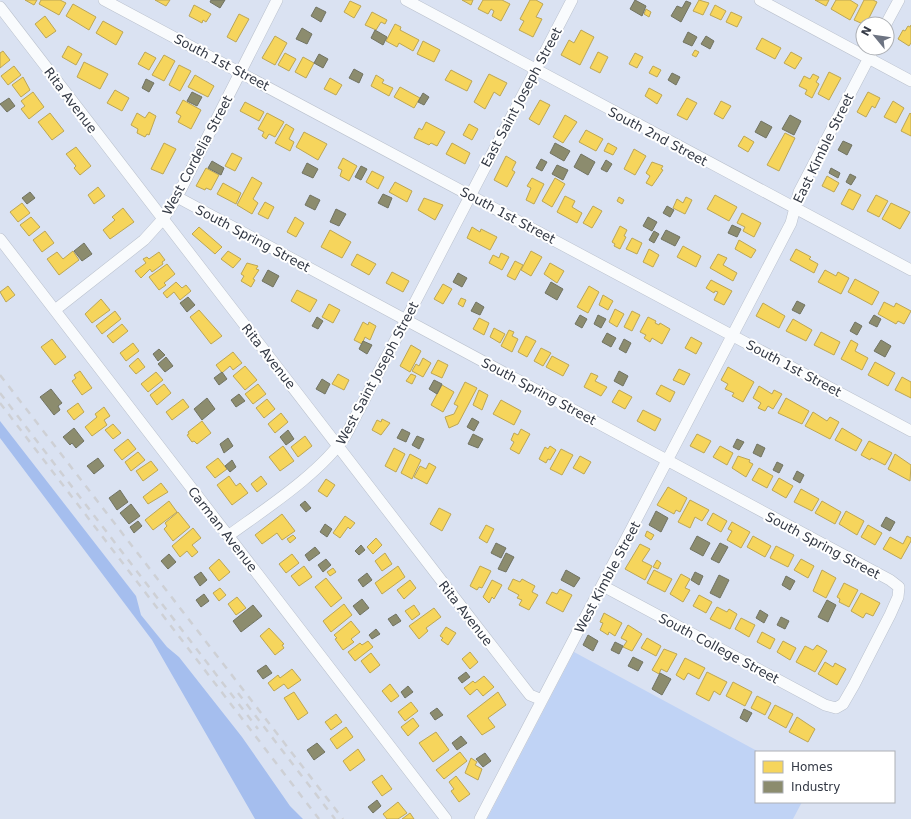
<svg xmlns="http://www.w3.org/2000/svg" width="911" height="819" viewBox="0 0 911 819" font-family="'DejaVu Sans',sans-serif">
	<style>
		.green { fill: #c0d3f5 }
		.forest { fill: #a5beee }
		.homes { fill: #f6d55c; stroke: #bca655 }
		.industry { fill: #8c8c6e; stroke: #717362 }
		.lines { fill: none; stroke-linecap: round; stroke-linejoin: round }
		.minor-casing { stroke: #bac1cd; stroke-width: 12 }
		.minor { stroke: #f9fbfd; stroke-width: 11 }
		.rail { stroke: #ced0d5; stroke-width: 2.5; stroke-dasharray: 7 7; stroke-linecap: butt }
		.labels { text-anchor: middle; stroke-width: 4; stroke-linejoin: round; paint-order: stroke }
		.street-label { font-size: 13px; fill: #333945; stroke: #fff }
	</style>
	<rect width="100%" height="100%" fill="#dae2f2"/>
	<path class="green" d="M574 652 759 752H756V802H802L793 819H487Z"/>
	<path class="forest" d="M0 421 136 596 141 615 167 647 179 657 242 737 290 806 303 819H255L152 640 0 438Z"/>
	<path class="homes" d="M25 0H37L34 5Z
		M41 0H60L66 3 59 15 39 4Z
		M155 0H170L166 6Z
		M462 0H473L471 5Z
		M483 0H502L510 4 501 21 492 16 494 11 491 9 488 14 478 9Z
		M530 0H536L543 4 536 17 542 19 533 37 519 30 524 21 520 19Z
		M699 0 709 3 703 15 693 11Z
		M815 0H829L826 6Z
		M836 0H850L858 5 850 20 831 9Z
		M864 0H873L877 2 866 24H863L854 20Z
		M350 1 361 6 354 18 344 12Z
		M73 4 96 17 89 30 66 16Z
		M194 5 211 14 206 22 203 20 202 23 189 16Z
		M715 5 726 11 721 20 710 15Z
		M646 9 651 12 649 17 644 14Z
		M372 12 387 20 385 24 381 22 376 30 365 25Z
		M731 12 742 17 737 27 726 22Z
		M239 14 249 19 236 42 227 37Z
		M45 16 56 31 46 38 35 24Z
		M103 21 123 32 116 45 96 33Z
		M395 24 401 27 400 30 419 40 413 51 399 43 397 47 386 41Z
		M911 25V43L909 46 898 39 903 30 905 31 908 26 910 27Z
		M581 30 594 37 580 65 561 55 569 40 574 43Z
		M275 36 287 43 275 65 262 58Z
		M762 38 781 48 775 59 756 49Z
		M423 41 440 50 434 62 417 54Z
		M68 46 82 54 76 65 62 57Z
		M695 50 699 52 696 57 692 55Z
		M3 51 10 60 0 68V53Z
		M145 52 156 58 149 70 138 64Z
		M598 52 608 57 600 73 590 68Z
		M791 52 802 58 795 69 784 63Z
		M285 53 296 59 289 71 278 65Z
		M635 53 643 57 637 68 629 64Z
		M164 55 175 61 164 81 152 75Z
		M303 57 314 63 306 78 295 72Z
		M84 62 108 74 100 89 77 77Z
		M179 65 191 71 180 91 169 85Z
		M14 66 21 75 8 85 1 76Z
		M653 66 661 70 657 77 649 73Z
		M451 70 472 81 467 91 445 80Z
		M829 72 841 78 829 100 818 94Z
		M489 74 507 83 500 96 494 92 485 109 474 102Z
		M813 74 819 77 816 82 819 84 812 98 805 94 807 90 799 86 804 76 810 79Z
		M195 75 214 86 208 97 188 87Z
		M376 75 384 80 382 83 393 88 389 96 371 86Z
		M23 77 30 90 21 97 12 85Z
		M330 78 342 85 336 95 324 89Z
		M400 87 420 98 414 108 394 97Z
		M649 88 662 95 657 104 645 96Z
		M115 90 129 98 122 111 107 103Z
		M33 92 44 107 29 119 21 109 25 106 21 101Z
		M868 92 880 98 875 108 872 106 866 117 857 112Z
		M687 98 697 103 687 120 677 115Z
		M183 100 201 110 191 129 178 122 181 116 176 113Z
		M540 100 550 105 539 125 529 119Z
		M721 101 731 106 723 119 714 114Z
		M893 101 904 108 896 123 884 117Z
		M245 102 264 112 259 121 240 111Z
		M149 112 156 116 149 135 147 134 145 137 137 133 138 129 131 125 137 113 145 118Z
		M50 113 64 131 52 140 38 122Z
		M267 113 284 122 275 137 269 134 266 139 262 136 264 132 258 129Z
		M910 113 911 114V136L901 131Z
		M565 115 577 122 563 143 553 137Z
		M426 122 445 132 437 146 431 143 429 145 414 138 419 128 422 130Z
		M286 124 294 129 289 139 294 142 290 151 275 143Z
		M469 124 478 129 472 140 463 135Z
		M586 130 603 139 596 151 579 142Z
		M304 132 327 144 318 160 296 147Z
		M785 133 795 138 779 171 767 165Z
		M744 136 754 142 748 152 738 146Z
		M164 143 176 149 163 174 151 169Z
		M452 143 470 153 465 164 446 154Z
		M608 143 617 148 613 155 604 151Z
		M76 147 91 166 80 175 74 168 76 166 66 154Z
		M634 149 646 156 635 175 624 169Z
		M232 153 242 158 235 171 225 166Z
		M506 156 516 162 512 170 515 172 507 187 494 180Z
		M343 158 357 166 349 181 340 176 342 170 338 168Z
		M652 162 663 166 661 169 663 170 652 186 646 183 650 176 646 173Z
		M206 168 219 175 211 190 206 188 205 190 196 186Z
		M372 171 384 177 378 189 366 182Z
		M827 176 839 183 834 192 822 186Z
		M252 177 262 183 253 199 258 203 252 214 237 205Z
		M532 178 544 184 534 204 526 200 531 188 527 186Z
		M555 178 565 184 552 207 542 201Z
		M395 182 412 191 407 202 389 192Z
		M223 183 241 193 236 204 217 194Z
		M98 187 105 196 94 204 88 195Z
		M849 189 861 195 853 210 841 204Z
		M715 195 737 207 729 221 707 209Z
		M876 195 888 201 879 217 867 211Z
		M565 196 575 201 572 207 582 213 577 223 557 212Z
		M619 197 624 200 622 204 617 201Z
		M686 197 692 200 685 214 673 208 677 199 683 203Z
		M424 198 443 205 435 220 418 210Z
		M265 202 274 207 268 219 258 214Z
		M22 203 30 213 18 222 10 212Z
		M891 203 910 212 900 229 882 219Z
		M593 206 602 211 592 228 583 223Z
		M123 208 134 222 110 239 103 230 115 220 112 217Z
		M742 213 761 223 754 237 743 231 745 227 737 223Z
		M31 217 40 227 29 236 20 225Z
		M295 217 304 223 296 237 287 232Z
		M620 226 627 230 624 236 626 237 620 249 614 246 615 244 612 242Z
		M199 227 222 247 215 254 192 234Z
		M472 227 480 232 481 229 497 237 490 250 467 238Z
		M330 230 351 242 342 258 321 247Z
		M45 231 54 243 42 252 33 240Z
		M632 238 642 243 637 254 626 249Z
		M739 240 756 250 751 258 735 249Z
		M683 246 701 256 696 267 677 257Z
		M649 249 659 255 653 267 643 262Z
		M796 249 811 257 809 259 818 264 814 273 790 260Z
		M73 251 79 260 59 275 47 259 57 252 63 259Z
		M228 251 241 259 233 268 221 259Z
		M531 251 542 257 531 276 521 270Z
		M159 252 165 260 162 262 163 264 152 272 150 269 141 278 135 271 146 263 143 259 147 257 149 259Z
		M501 253 509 257 502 270 489 263 493 255 499 258Z
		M357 254 376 264 369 275 351 265Z
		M718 254 727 258 723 265 737 273 733 281 710 268Z
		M515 261 523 265 515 280 507 276Z
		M247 263 258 266 256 269 259 270 253 279 255 280 251 287 241 281 244 276 241 274Z
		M550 263 564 271 557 283 544 274Z
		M167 264 175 274 164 283 166 285 159 290 149 277Z
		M825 270 836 276 838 272 849 278 841 294 818 282Z
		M392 272 409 281 403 292 386 283Z
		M855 279 879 292 872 305 848 292Z
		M711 280 732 291 724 305 714 300 718 292 715 291 714 293 706 288Z
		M176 282 182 288 186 285 191 291 180 300 174 292 167 298 163 293Z
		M443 284 452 289 443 304 434 299Z
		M8 286 15 295 6 302 0 292Z
		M589 286 599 292 588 313 577 307Z
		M297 290 317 300 310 312 291 301Z
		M603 295 613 301 608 310 599 305Z
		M461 298 466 300 463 307 458 304Z
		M101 299 110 310 92 323 85 314Z
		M884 302 894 307 896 303 911 311 904 324 898 321 896 324 878 314Z
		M763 303 785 316 779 328 756 316Z
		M329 304 340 310 333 323 322 317Z
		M615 309 624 314 617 327 609 322Z
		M199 310 222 336 211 344 190 317Z
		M115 311 121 319 102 334 96 326Z
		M632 311 640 315 632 331 624 327Z
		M648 317 656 321 655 323 659 325 660 323 670 329 662 344 652 338 650 342 644 338 646 335 640 332Z
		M479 318 489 323 484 335 473 329Z
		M793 319 812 330 806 341 786 331Z
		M363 322 368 325 369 322 376 326 370 340 365 337 362 344 354 340Z
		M122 324 128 331 113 343 107 336Z
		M494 328 505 334 500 343 490 337Z
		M509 330 514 332 512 336 518 339 512 352 501 346Z
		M821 332 840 342 834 355 814 345Z
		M526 336 536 341 527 357 518 352Z
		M691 337 702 343 696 354 685 348Z
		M52 339 66 357 55 365 41 347Z
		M851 340 858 344 855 351 868 358 862 370 841 359Z
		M133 343 139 351 126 361 120 353Z
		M411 345 421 351 410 372 400 366Z
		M541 348 551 353 543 366 534 361Z
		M233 352 242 363 233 370 230 366 222 373 216 365Z
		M552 356 569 365 563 376 546 367Z
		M138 358 145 367 136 374 129 366Z
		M423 358 431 363 423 377 412 371 416 364 419 366Z
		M438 360 448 365 442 378 431 373Z
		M875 362 895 373 888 386 868 375Z
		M245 366 257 380 245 390 233 376Z
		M728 367 754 382 743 402 732 396 734 393 725 389 728 384 721 380Z
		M679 369 690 374 684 385 673 380Z
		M80 371 92 388 82 395 72 381 76 378 74 375Z
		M156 372 163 380 148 392 141 384Z
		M591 373 598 376 595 381 607 387 601 396 584 387Z
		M338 374 349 380 344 390 332 384Z
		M411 374 416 376 412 384 406 381Z
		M902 377 911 382V398L895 390Z
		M465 382 477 388 458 424 449 428 445 417 454 414 458 406 454 404Z
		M164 384 171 393 157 405 150 395Z
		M258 384 266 394 253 404 245 394Z
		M442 385 454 392 443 412 431 405Z
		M661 385 675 392 670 402 656 394Z
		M759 386 772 394 774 390 782 394 773 409 768 406 765 411 758 408 761 403 753 398Z
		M479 390 488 395 482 410 473 405Z
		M619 390 632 397 625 409 612 402Z
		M786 398 809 411 802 424 778 413Z
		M183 399 189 407 172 420 166 412Z
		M267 399 275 409 264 418 256 408Z
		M501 400 521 411 514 425 493 414Z
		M78 403 84 412 74 420 67 411Z
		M104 407 110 416 104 420 107 425 92 436 85 427 97 417 95 414Z
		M643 410 661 419 655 431 637 421Z
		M813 412 827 421 830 417 839 422 830 439 805 426Z
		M281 413 288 422 275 433 268 424Z
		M382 419 390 423 381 435 372 430 377 420 381 422Z
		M202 421 211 433 197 444 194 441 192 442 187 435 189 434 188 432Z
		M113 424 121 433 113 439 105 430Z
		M842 428 862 440 856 451 835 440Z
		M521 429 530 434 519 454 510 449 514 442 511 440 514 433 518 435Z
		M697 434 711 441 704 453 690 446Z
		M305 436 312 446 298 457 291 447Z
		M128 439 136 449 122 460 114 450Z
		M869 441 892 453 885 465 871 458 870 460 861 455Z
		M283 446 294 461 280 471 269 457Z
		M550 446 556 450 550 460 548 459 546 463 539 459 545 447 548 449Z
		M720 446 733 453 727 465 713 457Z
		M394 448 405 454 396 472 385 466Z
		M561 449 573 455 562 475 550 469Z
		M138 452 145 460 131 471 125 462Z
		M410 454 421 460 412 479 401 473Z
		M895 454 911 465 910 481 888 469Z
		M580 456 591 462 584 474 573 468Z
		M738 456 750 460 749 462 753 464 746 477 732 468Z
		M218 458 227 469 215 478 206 467Z
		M151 461 158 470 143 481 136 471Z
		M429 463 436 467 427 484 414 477 420 466 426 469Z
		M759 468 773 476 767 488 752 480Z
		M229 476 236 486 240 483 248 493 232 505 217 485Z
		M261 476 267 484 257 492 251 484Z
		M779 478 793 486 786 498 772 490Z
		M326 479 335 485 327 497 318 491Z
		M161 483 168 492 148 504 143 497Z
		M668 487 687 498 680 512 676 510 674 514 657 505Z
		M801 489 819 499 812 511 794 502Z
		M690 500 709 510 702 521 695 517 690 528 678 522Z
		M169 501 177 512 153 530 145 520Z
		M822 501 841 512 835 524 815 513Z
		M439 508 451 514 442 531 430 524Z
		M846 511 864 521 857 535 839 524Z
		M178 512 190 527 173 541 164 529 167 526 165 523Z
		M713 513 727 521 721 532 707 524Z
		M282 514 295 531 282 540 277 533 262 544 255 535Z
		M345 516 355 523 350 529 348 527 340 538 333 533Z
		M732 522 750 532 741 548 727 540 732 531 728 529Z
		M486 525 494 529 487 543 479 538Z
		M868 525 882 533 875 545 861 537Z
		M193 528 201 538 192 545 198 552 192 557 187 551 180 557 172 546Z
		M647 531 654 535 651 540 645 536Z
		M293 535 296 538 290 543 287 539Z
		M753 536 771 546 765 557 747 547Z
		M907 536 911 538V541L901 559 883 549 890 537 903 544Z
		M376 538 382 545 373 554 367 547Z
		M640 544 650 549 642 561 652 566 645 580 625 569Z
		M776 546 794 555 788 567 770 558Z
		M385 553 392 564 382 571 375 561Z
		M292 554 299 563 286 573 279 564Z
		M219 559 230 572 219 581 209 568Z
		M801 559 814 566 808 578 794 570Z
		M657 560 661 563 658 569 653 567Z
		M304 566 312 577 299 586 291 576Z
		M398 566 405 577 382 594 375 583Z
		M480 566 491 571 482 588 479 587 477 590 470 586Z
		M333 568 336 572 330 576 327 572Z
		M654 570 672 579 665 592 647 583Z
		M822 570 836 578 826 598 813 591Z
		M681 574 690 579 685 588 690 590 683 602 670 594Z
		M326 578 342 598 331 607 315 587Z
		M513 579 520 582 522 579 535 586 532 592 538 595 529 610 519 605 522 600 517 598 519 595 508 589Z
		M410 580 416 588 404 599 397 590Z
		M492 580 502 585 494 599 492 597 489 603 483 597Z
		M844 583 858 590 849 607 839 602 840 599 837 597Z
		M220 588 226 595 219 601 213 593Z
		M560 589 572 595 563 612 546 603 552 592 557 594Z
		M861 593 880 603 873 616 866 613 863 618 851 611Z
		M699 595 712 602 706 613 693 606Z
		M237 597 246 608 236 615 228 604Z
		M344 604 352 615 331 632 323 621Z
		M414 605 420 614 412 620 405 611Z
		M717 607 727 612 729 609 737 614 730 629 710 619Z
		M434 608 441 617 426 628 428 631 419 639 409 626Z
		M604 613 622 623 615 636 609 632 608 635 600 630 603 623 600 622Z
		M741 618 755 625 749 637 735 629Z
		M351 621 360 632 351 639 354 642 343 650 335 639 337 638 334 635Z
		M628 625 642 634 632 651 623 647 627 641 621 638Z
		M446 627 456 633 448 645 441 640 443 638 440 636Z
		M269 628 284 644 282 645 284 648 275 655 260 636Z
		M762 632 775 639 770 649 757 642Z
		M647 638 661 646 656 656 641 648Z
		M368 641 373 647 355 661 348 652 360 643 362 645Z
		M783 641 796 648 790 660 777 652Z
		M817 645 827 651 815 672 796 662 805 646 813 650Z
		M664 649 677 654 667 672 661 669 659 674 652 670Z
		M470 652 478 662 470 669 462 659Z
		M371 653 380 665 370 673 361 661Z
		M685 658 705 668 699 679 688 673 684 680 676 675Z
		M825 662 833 667 835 663 846 669 837 685 818 674Z
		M292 669 301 680 288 689 284 684 274 691 268 683 278 675 280 678Z
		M707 672 727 682 720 695 714 691 709 701 696 694Z
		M484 676 494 687 483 696 477 689 470 695 464 688 473 681 475 683Z
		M733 682 752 692 745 706 726 696Z
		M390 684 399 696 391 702 382 691Z
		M294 692 308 713 298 720 284 698Z
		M498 692 506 705 488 718 495 727 482 735 467 716Z
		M757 696 771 703 765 715 751 708Z
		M411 702 418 711 405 721 398 712Z
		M775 705 793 714 786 728 768 718Z
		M336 714 342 722 331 730 325 722Z
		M797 717 815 729 808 742 789 732Z
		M413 718 419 726 408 736 401 727Z
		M346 727 353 737 337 749 330 739Z
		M436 732 449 750 433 762 419 743Z
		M358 749 365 760 350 771 343 761Z
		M460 752 467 761 444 779 436 770Z
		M471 758 477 762 475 765 482 769 478 780 465 773Z
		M382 775 392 789 382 796 372 782Z
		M456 776 470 794 459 802 451 791 454 789 449 782Z
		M398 802 407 813 398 819H387L383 814Z
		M410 813 414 819H402Z"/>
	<path class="industry" d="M211 0H225L220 8 210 2Z
		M635 0 646 6 642 16 630 9Z
		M686 1 691 3 681 22 671 16 677 6 682 8Z
		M316 7 326 12 321 22 311 16Z
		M302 28 312 34 307 44 296 39Z
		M375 30 387 37 383 45 371 38Z
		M688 32 697 37 692 46 683 42Z
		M706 36 714 41 710 49 701 44Z
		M319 54 328 59 323 68 314 63Z
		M354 69 363 74 359 83 349 78Z
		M672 73 680 77 676 85 668 80Z
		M146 79 154 83 149 92 142 88Z
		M192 92 202 97 197 106 187 101Z
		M423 93 429 97 424 105 418 102Z
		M9 98 15 106 7 112 0 104Z
		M790 115 801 121 794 135 782 129Z
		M761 121 772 127 766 138 755 132Z
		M843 141 852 145 847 155 838 150Z
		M555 143 570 151 564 161 550 153Z
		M581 154 595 162 588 175 574 167Z
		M541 159 547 162 542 171 536 168Z
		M606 160 612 164 607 172 601 169Z
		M212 161 224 168 221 175 208 168Z
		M307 163 318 169 313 178 302 173Z
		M557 165 568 170 563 180 552 174Z
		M361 166 367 169 361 180 355 177Z
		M831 168 840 173 838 178 829 173Z
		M850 174 856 177 851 185 846 182Z
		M30 192 35 198 27 204 22 198Z
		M383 194 392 198 388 208 378 203Z
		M310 195 320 200 315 210 305 205Z
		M667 206 674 210 670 217 663 213Z
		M336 209 346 214 339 226 330 222Z
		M648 217 657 222 652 231 643 226Z
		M732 225 741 229 737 237 728 233Z
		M666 230 680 237 675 246 661 239Z
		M654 231 659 234 654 243 649 240Z
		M84 243 92 254 82 261 74 251Z
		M268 270 279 276 273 287 262 281Z
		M458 273 467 278 462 287 453 282Z
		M551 282 563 289 557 300 545 293Z
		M188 297 195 305 187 312 180 303Z
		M797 301 805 305 800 314 792 310Z
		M476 302 484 307 480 315 471 311Z
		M580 315 587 319 582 328 575 324Z
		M598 315 606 319 601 328 594 324Z
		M874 315 881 319 877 327 869 323Z
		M317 317 323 321 318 329 312 326Z
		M855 322 862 326 857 335 850 331Z
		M607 333 616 338 611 347 602 342Z
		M624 339 631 343 626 353 619 349Z
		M881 340 891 346 885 357 874 351Z
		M363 341 372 345 367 354 359 349Z
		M159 349 165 355 158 361 153 354Z
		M166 357 173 366 165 372 158 364Z
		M619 371 628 376 623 386 614 381Z
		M222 372 227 379 219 385 214 378Z
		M322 379 330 384 325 394 316 389Z
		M434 380 442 384 437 394 429 389Z
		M51 389 62 403 58 406 60 410 54 415 40 397Z
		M239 394 245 401 236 407 231 400Z
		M207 398 215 409 202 420 194 409Z
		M472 418 479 422 474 431 467 427Z
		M74 428 84 441 76 448 72 443 70 445 63 437Z
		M402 429 410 433 406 442 397 438Z
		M288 430 294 439 286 445 280 437Z
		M473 434 483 439 478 448 468 444Z
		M417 436 424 439 419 449 412 445Z
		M228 438 233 446 224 453 220 444Z
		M737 439 744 442 739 450 733 447Z
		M757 444 765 448 761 457 753 453Z
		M98 458 104 466 94 474 87 466Z
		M232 460 236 467 230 472 225 466Z
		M777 462 783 465 779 473 773 470Z
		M797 471 804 475 800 483 793 479Z
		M120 490 128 502 117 510 109 498Z
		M305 501 311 508 306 512 300 505Z
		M131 504 140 516 129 524 120 513Z
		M656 511 668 518 661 532 649 525Z
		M886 517 895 522 890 531 881 526Z
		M138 521 142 526 134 533 130 527Z
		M325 524 332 529 327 537 320 532Z
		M697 536 710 543 703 556 690 549Z
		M496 543 506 548 501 558 491 553Z
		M720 543 728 547 719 563 711 559Z
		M361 545 365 550 359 555 355 551Z
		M315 547 320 553 309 561 305 555Z
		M506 553 514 557 506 572 498 569Z
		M169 554 176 562 168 569 161 561Z
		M326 559 331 565 323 572 318 565Z
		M566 570 580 578 574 587 561 580Z
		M201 572 207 580 200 586 194 577Z
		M695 572 703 576 699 585 691 580Z
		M367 573 372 580 363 587 358 580Z
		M719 575 729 580 720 598 710 593Z
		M786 576 795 581 790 590 782 585Z
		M204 594 209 601 201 607 196 600Z
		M362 599 369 608 360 615 353 606Z
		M827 600 836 605 828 622 818 617Z
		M253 605 262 616 241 632 233 621Z
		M760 610 768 615 764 623 756 618Z
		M396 614 401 621 393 626 388 619Z
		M781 617 789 621 785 629 777 625Z
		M376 629 380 634 372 639 369 635Z
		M588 635 598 641 593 651 583 645Z
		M615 642 623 646 619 654 611 650Z
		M633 657 643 662 638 671 628 666Z
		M266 665 272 673 263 679 257 671Z
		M466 672 470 677 462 683 458 678Z
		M660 673 671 679 662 695 652 689Z
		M408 686 413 692 405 698 401 692Z
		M437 708 443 715 435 720 430 713Z
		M744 709 752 713 747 722 740 718Z
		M461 736 467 743 457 750 452 743Z
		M317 743 325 752 314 760 307 750Z
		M485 753 491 761 483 767 476 759Z
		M377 800 381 806 373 813 368 807Z"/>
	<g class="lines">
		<defs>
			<path id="minor" d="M104 0 911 431
				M406 0 911 270
				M760 0 911 81
				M0 7 471 619 530 695 542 700
				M886 24 899 0
				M177 197 890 580 899 587 898 597 890 615 854 685 843 704 836 708 825 705 603 586
				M0 239 446 819
				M55 310 144 240 163 219 177 197 277 0
				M228 536C265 509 321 473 346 435L572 0
				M480 819 791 223 799 192 874 48"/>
		</defs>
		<use href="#minor" class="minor-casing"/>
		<use href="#minor" class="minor"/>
		<path class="rail" d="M0 375 343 819
			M0 393 258 729
			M0 403 319 819
			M238 693 335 819"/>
	</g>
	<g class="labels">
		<g class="street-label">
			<text transform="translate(222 62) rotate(28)" y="5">South 1st Street</text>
			<text transform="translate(521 97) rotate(-62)" y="5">East Saint Joseph Street</text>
			<text transform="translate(71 100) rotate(53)" y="5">Rita Avenue</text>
			<text transform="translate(658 136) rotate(28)" y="5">South 2nd Street</text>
			<text transform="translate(823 148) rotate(-64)" y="5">East Kimble Street</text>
			<text transform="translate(197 155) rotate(-62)" y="5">West Cordelia Street</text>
			<text transform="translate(508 215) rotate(28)" y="5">South 1st Street</text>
			<text transform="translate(253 238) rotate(28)" y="5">South Spring Street</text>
			<text transform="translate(269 356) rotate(52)" y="5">Rita Avenue</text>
			<text transform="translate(794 368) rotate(28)" y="5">South 1st Street</text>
			<text transform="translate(377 373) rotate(-62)" y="5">West Saint Joseph Street</text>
			<text transform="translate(539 391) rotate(28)" y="5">South Spring Street</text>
			<text transform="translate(223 529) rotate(52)" y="5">Carman Avenue</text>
			<text transform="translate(823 545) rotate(28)" y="5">South Spring Street</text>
			<text transform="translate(607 577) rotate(-62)" y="5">West Kimble Street</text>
			<text transform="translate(466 613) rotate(52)" y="5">Rita Avenue</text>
			<text transform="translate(719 648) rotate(28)" y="5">South College Street</text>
		</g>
	</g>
	<rect x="755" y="751" width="140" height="52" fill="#ffffff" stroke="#adb0b5"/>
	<rect x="763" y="761" width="20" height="12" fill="#f6d55c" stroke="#adb0b5"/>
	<text x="791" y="771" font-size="12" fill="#333945">Homes</text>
	<rect x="763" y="781" width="20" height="12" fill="#8c8c6e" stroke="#adb0b5"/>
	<text x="791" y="791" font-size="12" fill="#333945">Industry</text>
	<g transform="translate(875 36) rotate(299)"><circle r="19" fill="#ffffff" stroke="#adb0b5"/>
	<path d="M0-3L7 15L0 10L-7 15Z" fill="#6d7482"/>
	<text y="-6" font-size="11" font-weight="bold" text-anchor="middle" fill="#333945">N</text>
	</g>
</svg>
